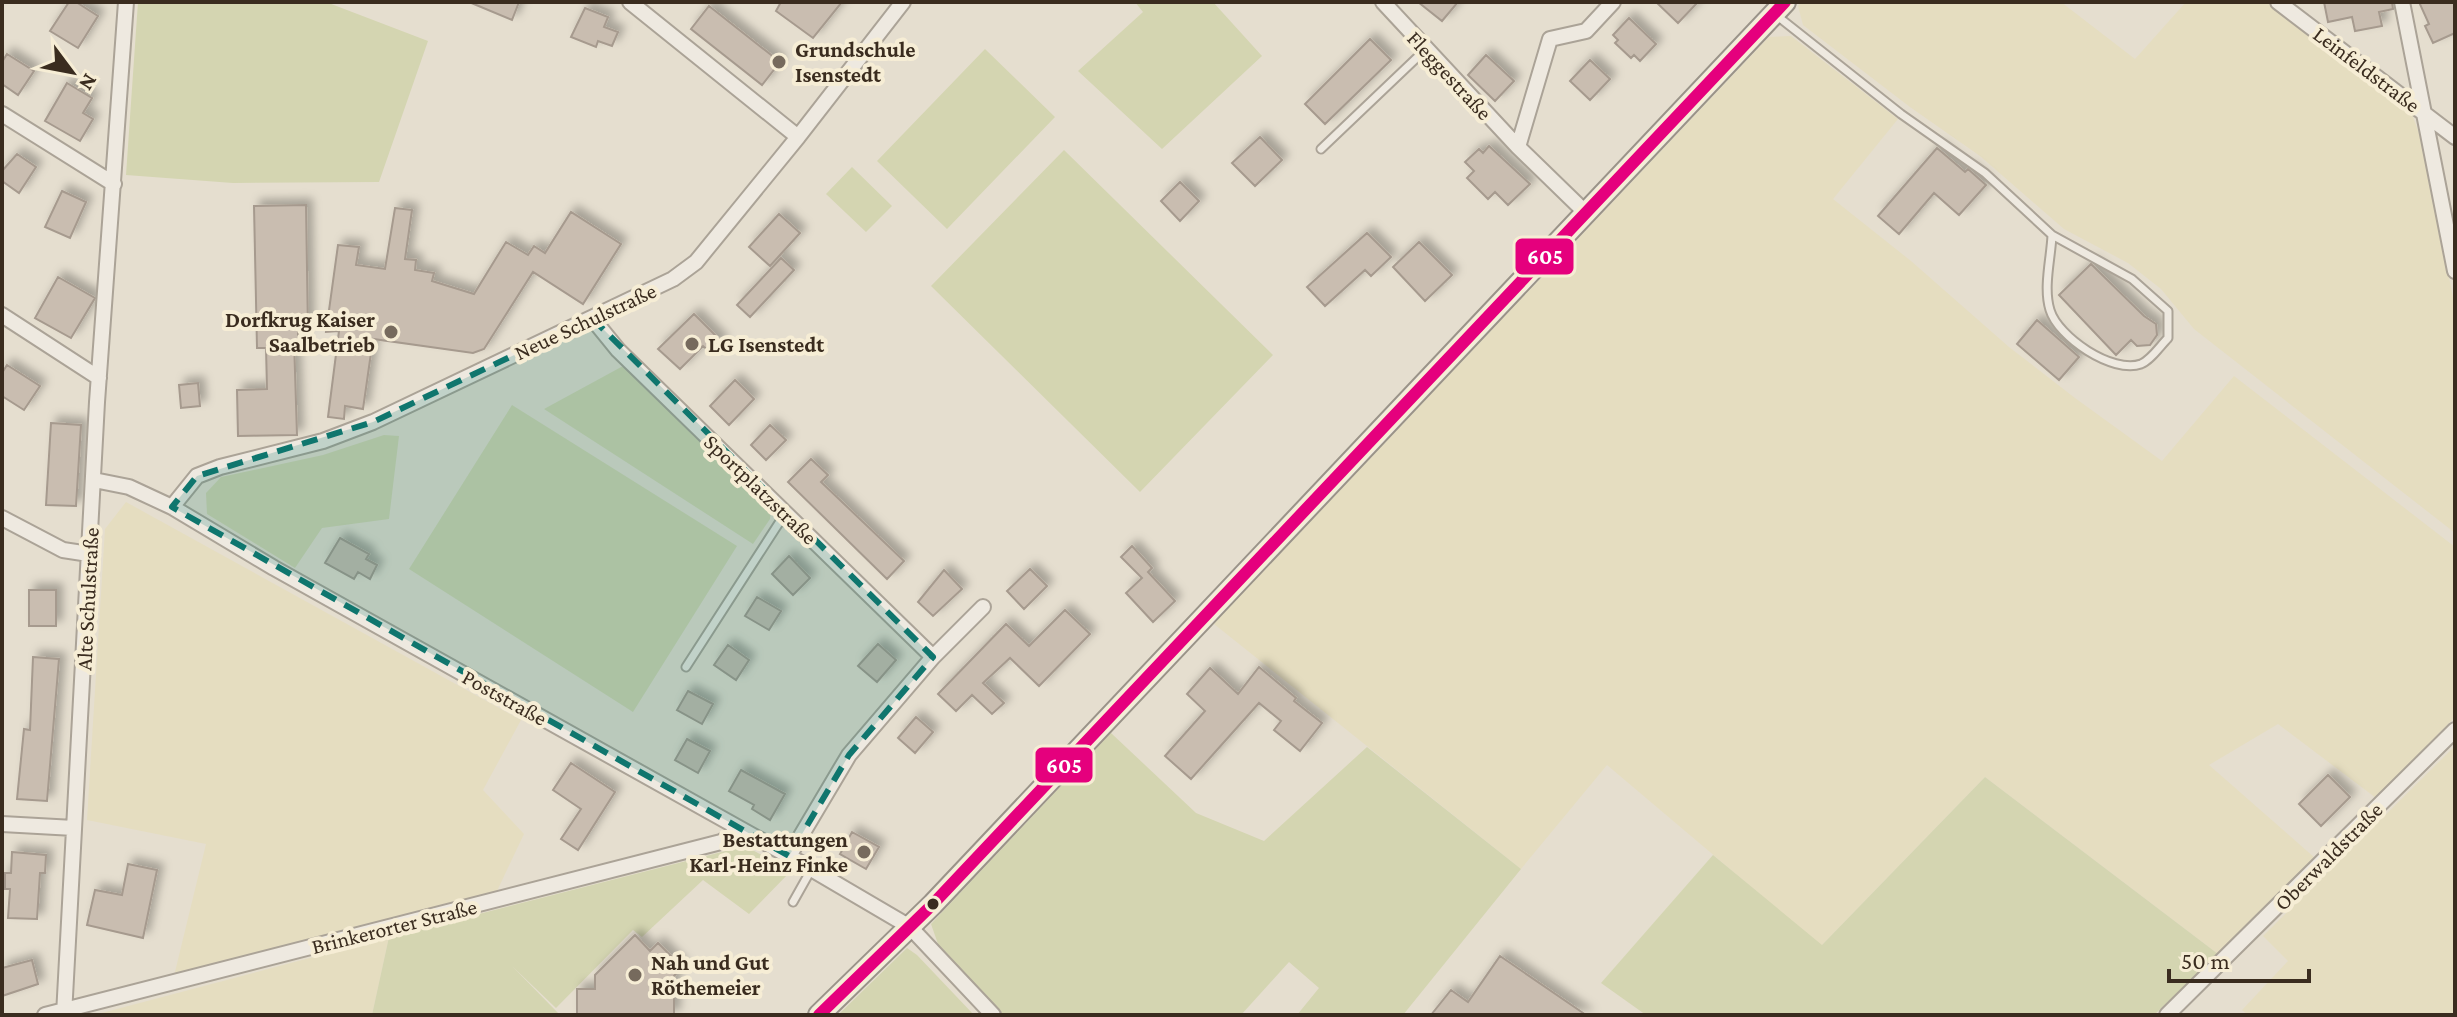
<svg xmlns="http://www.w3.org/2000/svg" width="2457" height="1017" viewBox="0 0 2457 1017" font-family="'Crimson Pro',serif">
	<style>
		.farmland { fill: #e5ddc0 }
		.green { fill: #d4d5b1 }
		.building { fill: #c9bdb0; stroke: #a69a8e; stroke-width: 2; filter: url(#shadow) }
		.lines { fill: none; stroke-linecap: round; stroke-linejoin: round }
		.service-casing { stroke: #aba397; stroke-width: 11 }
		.minor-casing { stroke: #aba397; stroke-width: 18 }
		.secondary-casing { stroke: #9a9388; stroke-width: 24 }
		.service { stroke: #eee9e0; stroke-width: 7 }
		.minor { stroke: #eee9e0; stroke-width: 14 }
		.secondary { stroke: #eee9e0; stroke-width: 20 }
		.bus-1-casing { stroke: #f6edd5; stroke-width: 18 }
		.bus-1 { stroke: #e5007d; stroke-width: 12 }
		.marked { fill: #0f766e; fill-opacity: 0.2; stroke: #0f766e; stroke-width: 6; stroke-dasharray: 16 10; stroke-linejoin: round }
		.poi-dot { fill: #766a5d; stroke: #f6edd5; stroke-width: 3 }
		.bus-dot { fill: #3a2c1f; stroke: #f6edd5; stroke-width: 3 }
		.labels { text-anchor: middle; stroke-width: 8; stroke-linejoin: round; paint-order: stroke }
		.poi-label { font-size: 22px; font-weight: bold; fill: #3a2c1f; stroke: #f6edd5; text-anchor: start }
		.street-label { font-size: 22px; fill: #3a2c1f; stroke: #f6edd5 }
		.line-badge { stroke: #f6edd5; stroke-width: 3 }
		.badge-label { font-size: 22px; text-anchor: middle; font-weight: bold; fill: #fff }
	</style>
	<defs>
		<filter id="shadow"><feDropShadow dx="6" dy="-6" stdDeviation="4" flood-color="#0004"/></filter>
	</defs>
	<rect width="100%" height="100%" fill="#e5decf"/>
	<path class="farmland" d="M1801 2H2061L2135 59 2186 2H2266L2394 98 2413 117 2420 136 2455 307V533L2194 329 2161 289 2128 263 2064 229 1980 156 1910 107 1803 25 1798 6Z
		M1791 36 1898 119 1833 199 1911 261 2009 347 2075 398 2162 461 2234 376 2455 547V717L2376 798 2278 724 2209 765 2315 858 2218 954 1985 777 1821 946 1607 765 1521 869 1214 624 1769 37Z
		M126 502 521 720 483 790 524 834 497 891 174 976 206 844 87 820 105 529Z
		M2455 746V1015H2248L2242 1010 2288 961 2263 936Z
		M389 937 372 1015H94L170 995Z"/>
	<path class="green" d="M138 2H326L428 41 379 182 233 183 126 175Z
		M1135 2H1213L1262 56 1162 149 1078 71 1143 12Z
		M985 49 1055 117 947 229 877 161Z
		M1064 150 1273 355 1140 492 931 286Z
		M852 167 892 206 866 232 826 194Z
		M623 366 771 509 770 519 753 544 544 409Z
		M512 405 737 546 633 712 409 569Z
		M384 435 399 436 389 519 322 528 295 568 207 514 206 493 221 477 323 455Z
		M1111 733 1196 813 1264 841 1367 747 1521 869 1403 1015H1297L1319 988 1289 962 1241 1015H1004L938 944 931 924Z
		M1985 777 2218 954 2154 1015H1646L1601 983 1713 855 1822 945Z
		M745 846 791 871 749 914 703 880 642 937 633 930 556 1008 512 966 560 1015H372L389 937Z
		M907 948 917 955 974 1015H838Z"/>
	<path class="building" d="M69 2H76L98 16 78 48 50 31Z
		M469 2H519L512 20Z
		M781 2H842L813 38 776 11Z
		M1418 2H1458L1442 21Z
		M1656 2H1698L1678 23Z
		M2324 2H2392L2393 9 2379 12 2382 26 2355 31 2352 17 2328 22Z
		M2419 2H2455V33L2433 43 2425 26 2429 24Z
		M709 6 780 62 762 85 691 29Z
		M585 8 608 17 604 27 618 32 612 46 598 41 596 47 571 37Z
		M1629 18 1656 44 1640 61 1634 55 1631 58 1615 43 1618 40 1613 35Z
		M1370 39 1391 60 1325 124 1305 104Z
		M7 54 34 71 18 95 2 84V62Z
		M1486 55 1514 81 1495 101 1468 75Z
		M1590 60 1610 79 1590 100 1570 81Z
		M67 83 92 98 83 113 93 119 80 141 45 121Z
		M1260 137 1282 160 1255 186 1232 163Z
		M1489 146 1530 184 1508 205 1495 192 1488 199 1467 178 1474 171 1465 162 1479 149 1483 153Z
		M1937 148 1965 172 1968 169 1986 185 1959 215 1934 193 1899 234 1878 216Z
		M17 154 36 167 19 193 2 181V171Z
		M1180 182 1199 201 1180 221 1161 201Z
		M62 191 86 202 70 238 45 227Z
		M306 205 308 332H298V340H294L297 435 238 436 237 390 267 389 266 348H257L254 206Z
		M395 208 412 210 405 259 416 260 415 270 434 273 432 281 474 294 506 242 528 255 534 246 545 253 571 212 621 244 583 304 533 272 484 349 473 353 373 339 363 409 345 406 344 419 328 417 339 331 326 332 338 245 359 247 356 265 385 269Z
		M779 214 800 233 770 266 749 247Z
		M1367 233 1391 257 1371 276 1365 270 1325 306 1307 287Z
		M1419 242 1452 275 1425 301 1393 267Z
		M781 258 794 270 750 317 737 305Z
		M2091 264 2144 316 2156 324 2157 335 2150 345 2137 346 2131 340 2116 355 2059 295Z
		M58 277 95 298 71 338 35 318Z
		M694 314 722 342 711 353 703 346 680 369 658 349Z
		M2037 320 2079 357 2059 380 2017 344Z
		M7 365 40 386 24 410 2 396V373Z
		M735 380 754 399 729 425 710 406Z
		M198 383 200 406 181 408 179 385Z
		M51 423 81 425 76 506 46 505Z
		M770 425 786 440 766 460 751 445Z
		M811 459 828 475 821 482 904 561 887 579 788 482Z
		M340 538 369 554 366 559 377 565 370 579 358 572 354 579 325 563Z
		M1132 546 1152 568 1148 572 1175 601 1153 622 1126 593 1142 578 1121 557Z
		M789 556 810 578 793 595 772 574Z
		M1030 569 1047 586 1024 609 1007 591Z
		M944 570 962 589 933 616 918 602Z
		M29 590H56V626H29Z
		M757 597 781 611 769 630 745 616Z
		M1065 610 1090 634 1039 686 1010 658 983 683 1004 703 992 714 972 695 956 711 938 694 1006 624 1029 646Z
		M878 644 896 660 877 682 858 666Z
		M728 645 749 660 736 680 714 665Z
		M33 657 59 659 47 801 17 799 24 729 30 730Z
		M1259 667 1296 698 1294 701 1322 723 1300 751 1274 730 1281 721 1259 703 1191 779 1165 756 1205 711 1187 694 1210 668 1238 694Z
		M688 691 713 704 702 724 677 710Z
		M916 717 933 732 915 753 898 738Z
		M687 739 710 751 698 773 675 760Z
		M571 763 615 792 578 850 561 839 581 809 553 790Z
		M741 770 785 794 770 820 752 809 754 805 729 791Z
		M2328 775 2350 797 2321 826 2299 804Z
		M852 832 879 847 866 869 840 854Z
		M12 852 46 855 45 873H40L37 919 8 918 10 889H5V873H11Z
		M128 864 157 870 143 938 87 925 95 890 122 895Z
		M635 935 650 951 658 943 682 967 674 976V1015H577V989H595V975Z
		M1500 956 1586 1015H1431L1451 990 1468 1002Z
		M32 960 38 984 2 996V968Z"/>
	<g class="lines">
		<defs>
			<path id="service" d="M1776 15 1901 114 1985 173 2052 235 2132 279 2168 311V338C2160 346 2151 360 2141 364 2112 374 2058 337 2050 310 2043 287 2051 259 2052 235
				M1321 149 1426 49
				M686 667 786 512
				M793 902 811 870"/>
			<path id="minor" d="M630 2 798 137
				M1383 2 1518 147 1586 213
				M2278 2 2455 137
				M2402 2 2455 271
				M2 114 114 184
				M1518 147 1550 39 1586 31 1613 2
				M2 315 99 378
				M592 318 618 350 933 657
				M94 480 129 487 172 507 274 568 789 856 910 927 993 1015
				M172 507 197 476 220 467 323 441 373 422 673 279 696 262 798 137 903 2
				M2 518 63 550 89 554
				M2 824 74 828
				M789 856 849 755 933 657 983 607
				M45 1015 721 842 731 836 737 827
				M64 1015 97 402 126 2
				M2167 1015 2455 730"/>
			<path id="secondary" d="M819 1015 933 904 1785 2"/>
		</defs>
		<use href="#service" class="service-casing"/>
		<use href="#minor" class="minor-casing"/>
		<use href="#secondary" class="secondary-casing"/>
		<use href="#service" class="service"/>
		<use href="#minor" class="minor"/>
		<use href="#secondary" class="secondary"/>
		<defs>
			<path id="bus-1" d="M819 1015 933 904 1785 2"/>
		</defs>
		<use href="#bus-1" class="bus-1-casing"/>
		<use href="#bus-1" class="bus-1"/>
	</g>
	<path class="marked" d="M592 318 933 657 849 755 789 856 172 507 197 476 373 422Z"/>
	<g class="poi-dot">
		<circle cx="779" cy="62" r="8"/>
		<circle cx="391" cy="332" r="8"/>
		<circle cx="692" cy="344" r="8"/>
		<circle cx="864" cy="852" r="8"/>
		<circle cx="635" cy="975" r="8"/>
	</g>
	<circle class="bus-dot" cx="933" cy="904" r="7"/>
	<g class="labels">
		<g class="poi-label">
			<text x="795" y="57">Grundschule<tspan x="795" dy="25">Isenstedt</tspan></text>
			<text x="375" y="327" text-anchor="end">Dorfkrug Kaiser<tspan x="375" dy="25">Saalbetrieb</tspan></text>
			<text x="708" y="352">LG Isenstedt</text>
			<text x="848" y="847" text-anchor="end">Bestattungen<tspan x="848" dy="25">Karl-Heinz Finke</tspan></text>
			<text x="651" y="970">Nah und Gut<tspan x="651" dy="25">Röthemeier</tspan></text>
		</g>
		<g class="street-label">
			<text transform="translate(2367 69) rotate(37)" y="8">Leinfeldstraße</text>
			<text transform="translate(1450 75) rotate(47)" y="8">Fleggestraße</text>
			<text transform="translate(585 321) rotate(-25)" y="8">Neue Schulstraße</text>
			<text transform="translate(761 489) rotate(44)" y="8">Sportplatzstraße</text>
			<text transform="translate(87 599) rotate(-87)" y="8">Alte Schulstraße</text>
			<text transform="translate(505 697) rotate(29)" y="8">Poststraße</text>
			<text transform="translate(2328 856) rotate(-45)" y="8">Oberwaldstraße</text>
			<text transform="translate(394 926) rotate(-14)" y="8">Brinkerorter Straße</text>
		</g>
	</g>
	<g class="line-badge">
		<rect x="1514" y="237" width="61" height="39" rx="8" fill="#e5007d"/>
		<rect x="1034" y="746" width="60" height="38" rx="8" fill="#e5007d"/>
	</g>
	<g class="badge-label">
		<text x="1545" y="264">605</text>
		<text x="1064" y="773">605</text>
	</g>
	<rect width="2457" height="1017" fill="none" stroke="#3a2c1f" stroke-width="8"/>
	<g transform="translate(72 72) rotate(122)" stroke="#f6edd5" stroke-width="6" paint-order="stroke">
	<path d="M0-6L14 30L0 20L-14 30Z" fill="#3a2c1f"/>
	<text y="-12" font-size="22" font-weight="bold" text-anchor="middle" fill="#3a2c1f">N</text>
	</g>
	<path d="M2169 969v12h140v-12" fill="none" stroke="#3a2c1f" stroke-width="4"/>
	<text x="2181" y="969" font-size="24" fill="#3a2c1f" stroke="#f6edd5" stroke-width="6" paint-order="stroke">50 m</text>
</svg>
